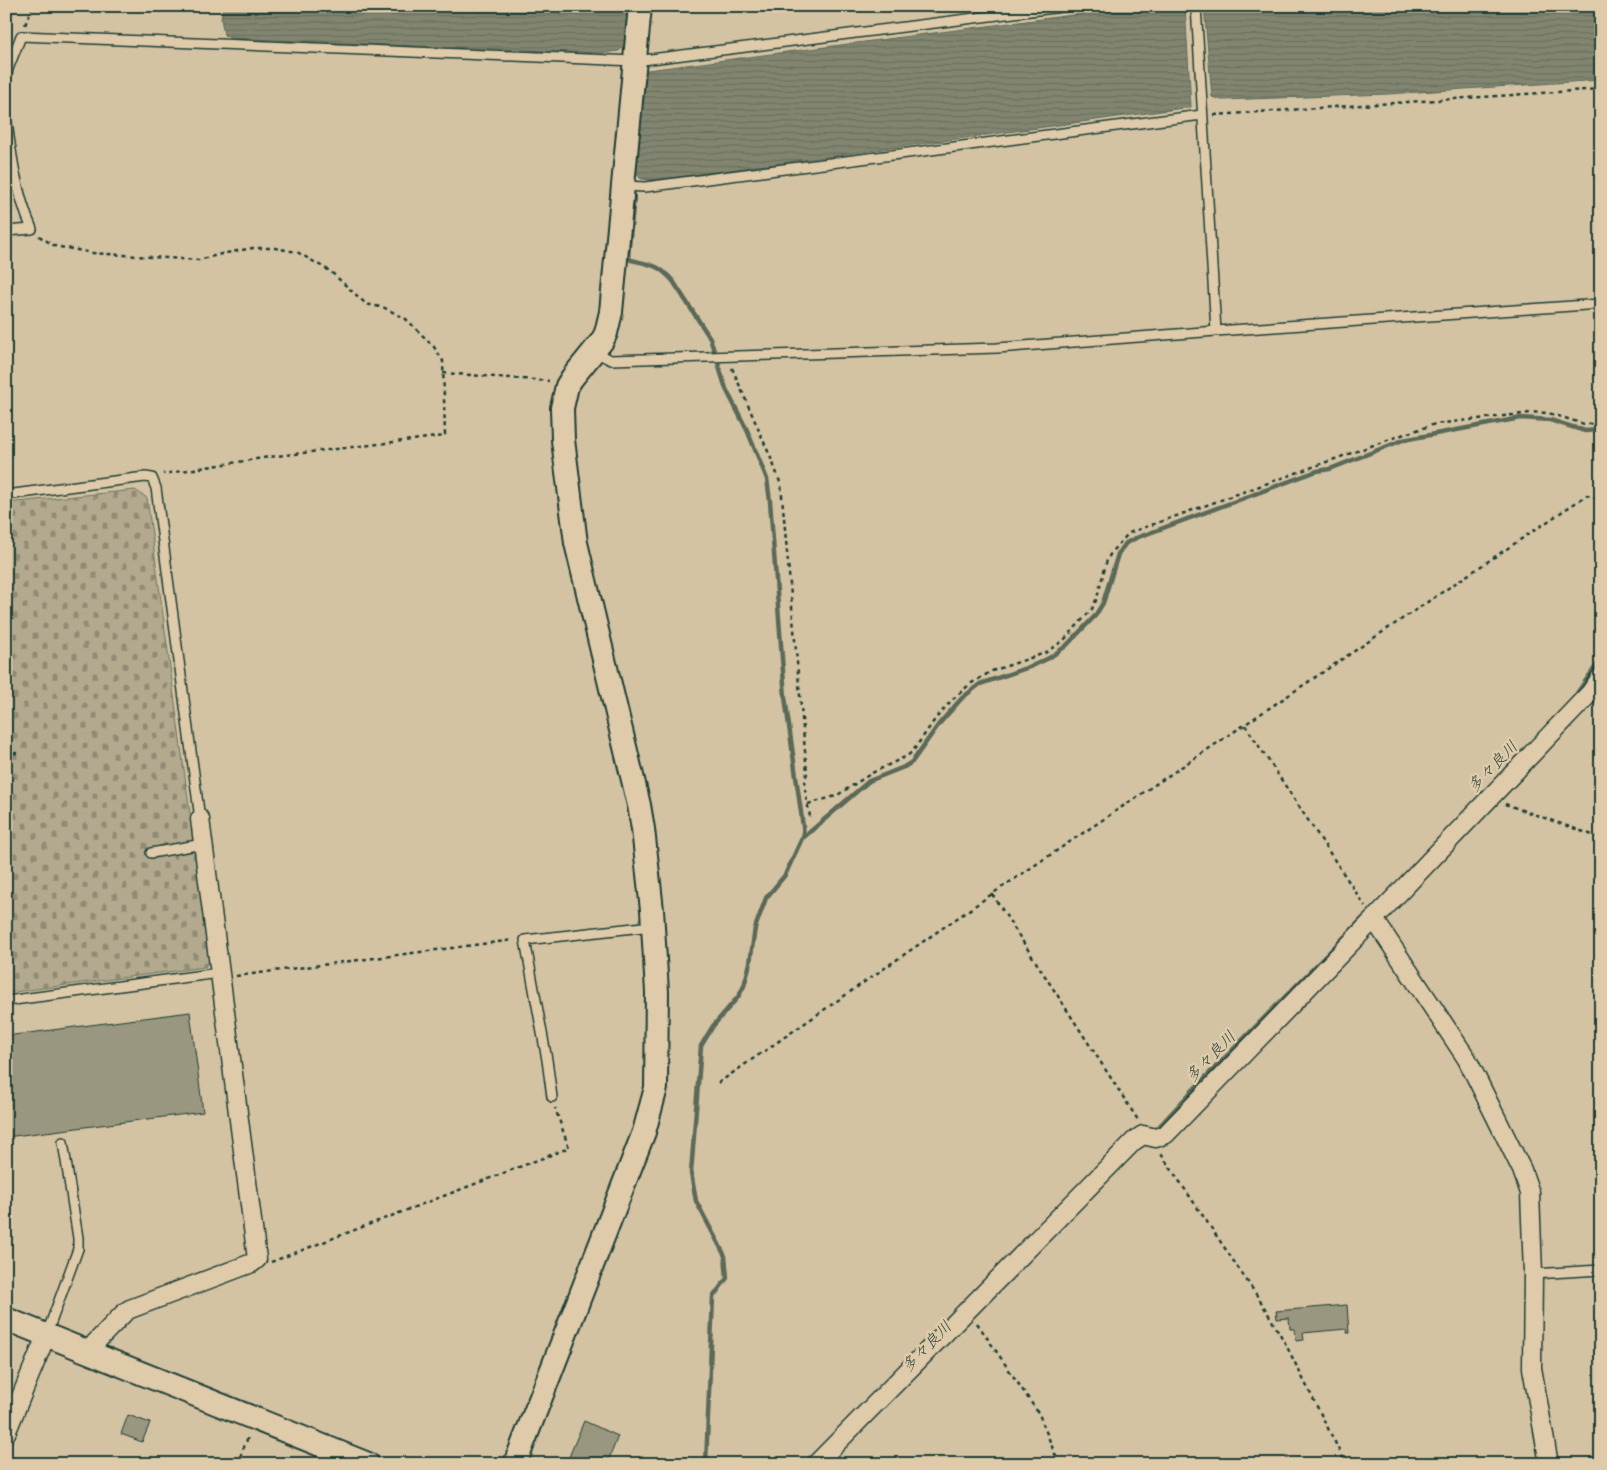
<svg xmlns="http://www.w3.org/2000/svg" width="1607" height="1470" viewBox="0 0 1607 1470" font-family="'Comic Neue','Klee One',sans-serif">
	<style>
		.cemetery { fill: url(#cemetery-stones); stroke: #687361 }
		.water { fill: url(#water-rules); stroke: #5a6959 }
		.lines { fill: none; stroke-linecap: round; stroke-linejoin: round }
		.stream { stroke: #5a6959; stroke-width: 4.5 }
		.building { fill: #99977f; stroke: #1f3d34 }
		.service-casing { stroke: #1f3d34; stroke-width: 12 }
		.minor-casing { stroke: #1f3d34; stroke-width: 21 }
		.tertiary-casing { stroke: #1f3d34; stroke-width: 26 }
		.path { stroke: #1f3d34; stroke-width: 2.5; stroke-dasharray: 4 4; stroke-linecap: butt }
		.service { stroke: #dfcbaa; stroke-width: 9 }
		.minor { stroke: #dfcbaa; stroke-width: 18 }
		.tertiary { stroke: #dfcbaa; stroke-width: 22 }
		.labels { text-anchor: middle; stroke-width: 5; stroke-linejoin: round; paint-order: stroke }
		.water-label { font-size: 16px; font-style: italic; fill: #29443a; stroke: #dfcbaa }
	</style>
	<defs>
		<pattern id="cemetery-stones" width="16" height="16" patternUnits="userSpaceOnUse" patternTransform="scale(1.25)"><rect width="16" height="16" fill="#b2a98e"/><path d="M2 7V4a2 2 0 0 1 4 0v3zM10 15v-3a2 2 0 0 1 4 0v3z" fill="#908b75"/></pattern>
		<pattern id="water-rules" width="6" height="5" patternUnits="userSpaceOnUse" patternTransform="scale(1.25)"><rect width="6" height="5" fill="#828671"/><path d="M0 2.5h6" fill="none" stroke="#6a6f5e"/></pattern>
	</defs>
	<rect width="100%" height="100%" fill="#d4c3a3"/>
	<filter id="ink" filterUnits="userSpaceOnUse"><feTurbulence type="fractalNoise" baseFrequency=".02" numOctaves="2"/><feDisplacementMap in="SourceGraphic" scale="10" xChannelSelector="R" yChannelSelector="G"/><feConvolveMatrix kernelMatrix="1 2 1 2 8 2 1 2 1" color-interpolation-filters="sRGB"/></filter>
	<g filter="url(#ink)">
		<path class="cemetery" d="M135 490 147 498 210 960 205 967 6 993V503Z"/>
		<path class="water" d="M223 6H627L626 44 619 51 602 53 368 44 230 38 224 35 221 19Z
			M1142 6H1185L1191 107 656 180 641 179 633 170 640 71Z
			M1204 6H1601V80L1388 94 1222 100 1212 97Z"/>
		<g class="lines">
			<path class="stream" d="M634 197 628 256 631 260C652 265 658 264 673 281L710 338 726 389 747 430 767 479 770 501 785 697 804 834 785 875 766 898 755 928 750 963 744 986 738 997 713 1026 701 1046 691 1173 696 1201 725 1256 727 1278 713 1297 706 1464
				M1575 696 1601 659
				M804 837 869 781 904 767 912 762 939 724 962 698 980 684 1032 666 1049 658 1066 646 1095 616 1103 603 1118 554 1126 543 1136 538 1317 471 1330 469 1403 440 1521 418 1550 420 1585 431 1601 430
				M1155 1131 1193 1090 1364 917"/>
		</g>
		<path class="building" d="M190 1012 203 1112 6 1137V1036Z
			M1347 1305 1349 1333H1347L1346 1329 1303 1333 1304 1340 1296 1341 1295 1329H1290L1289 1318 1277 1319 1276 1311Z
			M128 1415 150 1423 142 1442 121 1434Z
			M584 1421 618 1436 607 1464H566Z"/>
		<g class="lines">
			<defs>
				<path id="service" d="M1196 6 1216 331
					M6 79 8 69 21 36 635 61 1070 6
					M6 114C11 153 16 193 32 229L6 231
					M623 186 645 187 1202 115
					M595 352 611 360 997 348 1216 331 1601 304
					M6 495 145 477 152 478 156 488 200 819
					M151 853 203 844
					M6 1001 219 973
					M552 1097 547 1060 525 940 652 926
					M1533 1274 1601 1270
					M46 1336 78 1249V1238L63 1142"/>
				<path id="minor" d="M1374 919 1467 1059 1522 1170 1530 1193 1533 1274 1532 1368 1549 1464
					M90 1354 95 1343 125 1312 130 1309 252 1263 257 1259 200 819
					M6 1433 46 1336
					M816 1464 1134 1141 1143 1135 1156 1138 1166 1134 1374 919 1590 693 1601 677"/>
				<path id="tertiary" d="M6 1319 368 1464
					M515 1464 644 1132 656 1088 657 992 652 910 643 829 639 805 576 543 563 440 562 408 567 386 572 378 602 341 606 333 611 312 640 6"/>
			</defs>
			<use href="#service" class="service-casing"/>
			<use href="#minor" class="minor-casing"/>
			<use href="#tertiary" class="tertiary-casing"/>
			<path class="path" d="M25 25 33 6
				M1214 115 1601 89
				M39 236 55 246 93 253 181 259 199 260 221 254 253 248H275L297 252 330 271 366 304 385 308 406 319 434 347 443 361 445 436 269 457 163 474
				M732 368 773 463 781 485 807 773C802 787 808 803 810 817
				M443 373 549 381
				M1245 725 1365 906
				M6 754 17 753
				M808 804 836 796 872 773 907 756 913 751 936 718 951 701 970 684 992 671 1045 653 1064 640 1092 609 1097 598 1107 560 1112 551 1129 533 1396 437 1435 424 1539 412 1552 414 1584 424H1601
				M1505 804 1601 838
				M992 894 1138 1120
				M236 976 513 940
				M718 1083 992 894 1587 495 1601 500
				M1161 1154 1260 1300 1284 1341 1346 1464
				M271 1262 569 1148 555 1108
				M977 1323 1039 1414 1059 1464
				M237 1464 249 1435"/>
			<use href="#service" class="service"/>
			<use href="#minor" class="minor"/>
			<use href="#tertiary" class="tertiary"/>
		</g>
	</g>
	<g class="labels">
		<g class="water-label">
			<text transform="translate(1492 766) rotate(-46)" y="6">多々良川</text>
			<text transform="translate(1210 1056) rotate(-46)" y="6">多々良川</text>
			<text transform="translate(926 1346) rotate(-46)" y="6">多々良川</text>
		</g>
	</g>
	<rect width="1607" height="1470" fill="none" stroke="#dfcbaa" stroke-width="25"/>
	<rect x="12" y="12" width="1582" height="1445" fill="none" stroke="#1f3d34" stroke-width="2" filter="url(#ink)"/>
</svg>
